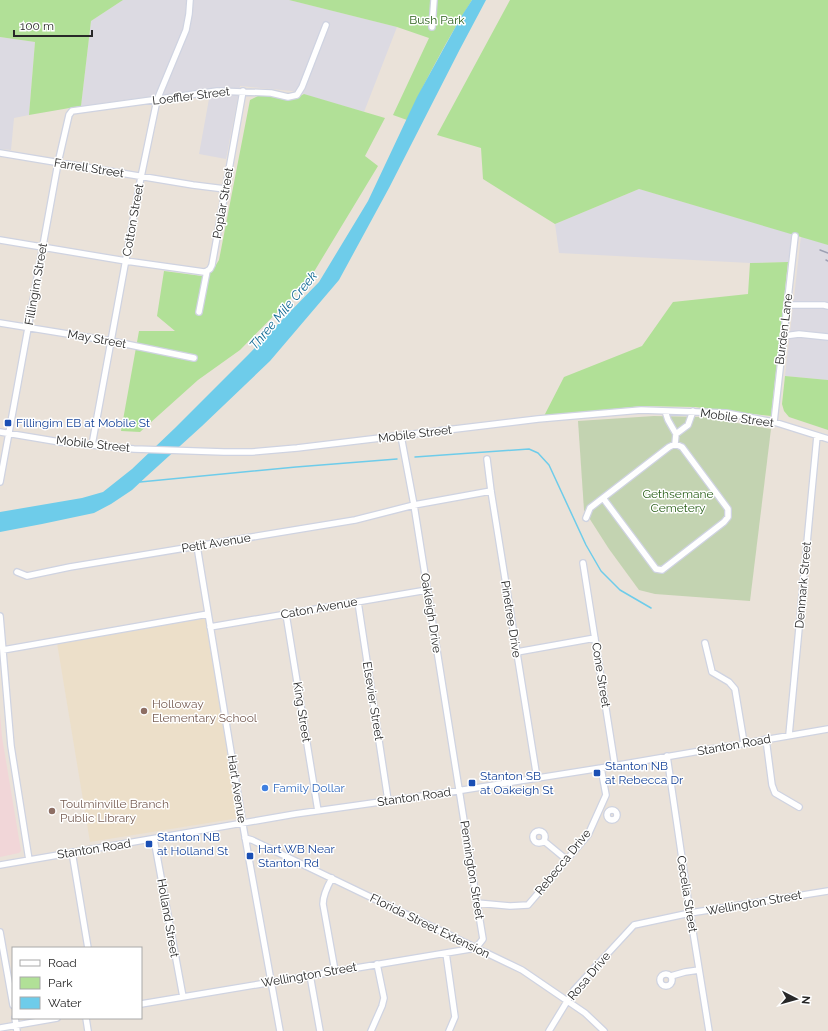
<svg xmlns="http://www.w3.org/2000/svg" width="828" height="1031" viewBox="0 0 828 1031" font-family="Raleway,sans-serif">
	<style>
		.industrial { fill: #dcdae2 }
		.education { fill: #ecdfc9 }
		.medical { fill: #f1d6d8 }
		.green { fill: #b1e097 }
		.cemetery { fill: #c3d3b1 }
		.water { fill: #6eccea }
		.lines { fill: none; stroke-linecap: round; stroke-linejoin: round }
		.stream { stroke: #6eccea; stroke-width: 1.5 }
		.minor-casing { stroke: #cfd3e1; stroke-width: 8 }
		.minor { stroke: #fff; stroke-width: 5.5 }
		.rail { stroke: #9da0b2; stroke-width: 1.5 }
		.transit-dot { fill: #1a4fb4; stroke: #fff; stroke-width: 1.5 }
		.education-dot { fill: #8d6e63; stroke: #fff; stroke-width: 1.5 }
		.shop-dot { fill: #3f7fe0; stroke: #fff; stroke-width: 1.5 }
		.labels { text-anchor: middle; stroke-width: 3; stroke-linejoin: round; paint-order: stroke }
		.park-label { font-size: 12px; fill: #2b611b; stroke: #fff }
		.street-label { font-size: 12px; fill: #282828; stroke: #fff }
		.transit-label { font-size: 12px; fill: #164399; stroke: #fff; text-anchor: start }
		.education-label { font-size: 12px; fill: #785e54; stroke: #fff; text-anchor: start }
		.shop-label { font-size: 12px; fill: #366cbe; stroke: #fff; text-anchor: start }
		.water-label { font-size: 13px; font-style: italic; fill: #116993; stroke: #fff }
	</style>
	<rect width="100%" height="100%" fill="#eae2d9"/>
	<path class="industrial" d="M123 0H289L397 27 364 112 292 91 240 86 226 159 199 154 211 88 81 106 91 21Z
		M0 37 35 42 29 115 14 118 11 150 0 149Z
		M639 189 793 234 788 262 750 263 559 253 555 224Z
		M801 236 828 245V380L785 376Z"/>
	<path class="education" d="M205 617 239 818 90 842 57 643Z"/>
	<path class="medical" d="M0 713 2 737 21 851 19 853 0 857Z"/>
	<path class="green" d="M0 0H123L91 21 81 106 29 115 35 42 0 37Z
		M289 0H472C448 38 426 79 407 120L393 115 429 38 397 27Z
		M510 0H828V245L639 189 555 224 483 179 481 148 437 135Z
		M304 94 385 118 365 156 378 166 309 280 240 350 198 380 140 432 121 431 139 331H175L157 316 164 271 202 276 211 273 219 260 250 100 260 95 292 100Z
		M788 262 771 416 695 407 642 406 544 416 564 377 642 346 673 302 748 294 750 263Z
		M785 376 828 380V430L789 417 784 411 782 404Z"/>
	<path class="cemetery" d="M654 416 703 417 771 429 750 601 655 594 639 590 609 549 584 510 578 421Z"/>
	<path class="water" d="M472 0H486L460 49 389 188 339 280 270 361 202 426 147 476 132 490 111 504 94 513 42 524 0 532V512L82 498 103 492 132 469 175 428 248 355 319 282 368 201 417 97 461 17Z"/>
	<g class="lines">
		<path class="stream" d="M415 457 529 449 538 453 549 465 586 545 601 571 620 590 651 608
			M140 482 296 467 397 459"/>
		<defs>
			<path id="minor" d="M432 27 434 0
				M0 153 193 185 225 189
				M0 240 126 261 204 272 207 271
				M787 305H824L828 306
				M199 312 207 271 210 269 212 265 243 91
				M0 323 111 341 194 358
				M784 336 799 334 828 337
				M665 411 668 420 676 434
				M774 422 795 236
				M0 432 60 442 134 449 224 452H252L297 448 538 419 641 410 726 413 774 422 828 439
				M92 445 141 177 157 100 186 30 189 14 190 0
				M487 459 491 491 537 778
				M0 482 58 163 69 115 72 111 217 91 271 93 288 97 297 95 302 87 326 25
				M603 498 656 569 662 570 724 522 728 517V509L682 447 675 444
				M586 518 590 508 669 447 675 444 676 434 688 425 693 411
				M197 546 244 831 280 1031
				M583 563 615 766
				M17 572 27 576 70 567 355 520 414 505 491 491
				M358 602 388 800
				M286 614 318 811
				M0 616 11 746 29 860
				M210 627 427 590
				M705 643 712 672 729 682 735 689 744 743
				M3 650 208 614
				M517 652 595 638
				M789 735 817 436
				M766 739 772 785 775 793 799 807
				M667 756 690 913 709 1031
				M607 815a5 5 0 1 1 10 0a5 5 0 1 1-10 0Z
				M533 837a6 6 0 1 1 12 0a6 6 0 1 1-12 0Z
				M245 838 252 840 522 970 585 1013 604 1031
				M154 839 183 997
				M544 841 567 860
				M72 852 88 948
				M0 865 295 814 444 793 601 768 828 729
				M332 878C327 887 323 895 323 904L335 971
				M477 903 510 906 528 905 588 835 606 795 601 768
				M0 932 13 1005
				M446 953 455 1017 449 1031
				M660 980a6 6 0 1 1 12 0a6 6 0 1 1-12 0Z
				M310 975 320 1031
				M671 976 685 972 699 970
				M141 1004 476 948 483 939 477 903 414 505 401 436
				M15 1018 17 1031
				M86 1018 88 1031
				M0 1028 57 1018
				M371 1031 382 1006 384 998 377 964
				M549 1031 574 990 634 925 690 913 828 891"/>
		</defs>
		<use href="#minor" class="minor-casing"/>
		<use href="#minor" class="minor"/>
		<path class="rail" d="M820 250 828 253
			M826 260 828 261"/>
	</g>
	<g class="transit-dot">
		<rect x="4" y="419" width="8" height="8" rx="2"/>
		<rect x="593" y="769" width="8" height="8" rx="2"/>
		<rect x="468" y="779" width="8" height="8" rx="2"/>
		<rect x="145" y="840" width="8" height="8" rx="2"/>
		<rect x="246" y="852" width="8" height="8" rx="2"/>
	</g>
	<g class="education-dot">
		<circle cx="144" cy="711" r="4"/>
		<circle cx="52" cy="811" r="4"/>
	</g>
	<circle class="shop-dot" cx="265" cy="788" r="4"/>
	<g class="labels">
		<g class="park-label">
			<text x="437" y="24">Bush Park</text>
			<text x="678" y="498">Gethsemane<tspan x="678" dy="14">Cemetery</tspan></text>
		</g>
		<g class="street-label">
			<text transform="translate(191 96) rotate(-7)" y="4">Loeffler Street</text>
			<text transform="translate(89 168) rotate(9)" y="4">Farrell Street</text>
			<text transform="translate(223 203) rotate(-80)" y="4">Poplar Street</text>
			<text transform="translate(133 220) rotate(-80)" y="4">Cotton Street</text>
			<text transform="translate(36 284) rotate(-80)" y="4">Fillingim Street</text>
			<text transform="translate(784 329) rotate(-83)" y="4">Burden Lane</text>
			<text transform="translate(97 339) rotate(10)" y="4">May Street</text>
			<text transform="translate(737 418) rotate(8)" y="4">Mobile Street</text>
			<text transform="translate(415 434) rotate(-7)" y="4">Mobile Street</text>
			<text transform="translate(93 444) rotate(6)" y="4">Mobile Street</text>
			<text transform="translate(216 543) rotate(-9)" y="4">Petit Avenue</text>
			<text transform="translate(803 585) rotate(-85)" y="4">Denmark Street</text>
			<text transform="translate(319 608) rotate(-10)" y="4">Caton Avenue</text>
			<text transform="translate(431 613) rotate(81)" y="4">Oakleigh Drive</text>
			<text transform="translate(511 619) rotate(81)" y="4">Pinetree Drive</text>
			<text transform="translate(601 675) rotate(81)" y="4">Cone Street</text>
			<text transform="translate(373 701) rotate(81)" y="4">Elsevier Street</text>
			<text transform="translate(302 712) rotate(81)" y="4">King Street</text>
			<text transform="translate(734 745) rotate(-10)" y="4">Stanton Road</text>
			<text transform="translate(237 789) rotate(81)" y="4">Hart Avenue</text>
			<text transform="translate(414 797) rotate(-8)" y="4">Stanton Road</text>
			<text transform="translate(94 849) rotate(-9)" y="4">Stanton Road</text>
			<text transform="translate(563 862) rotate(-51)" y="4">Rebecca Drive</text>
			<text transform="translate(472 870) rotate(81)" y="4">Pennington Street</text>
			<text transform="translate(687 894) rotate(81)" y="4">Cecelia Street</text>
			<text transform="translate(754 903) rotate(-10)" y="4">Wellington Street</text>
			<text transform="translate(168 918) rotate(80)" y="4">Holland Street</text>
			<text transform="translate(430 926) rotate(26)" y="4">Florida Street Extension</text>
			<text transform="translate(309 975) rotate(-10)" y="4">Wellington Street</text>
			<text transform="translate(589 976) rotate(-50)" y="4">Rosa Drive</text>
		</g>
		<g class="transit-label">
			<text x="16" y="427">Fillingim EB at Mobile St</text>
			<text x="605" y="770">Stanton NB<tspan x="605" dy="14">at Rebecca Dr</tspan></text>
			<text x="480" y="780">Stanton SB<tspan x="480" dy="14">at Oakeigh St</tspan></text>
			<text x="157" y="841">Stanton NB<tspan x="157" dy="14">at Holland St</tspan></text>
			<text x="258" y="853">Hart WB Near<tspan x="258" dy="14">Stanton Rd</tspan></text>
		</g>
		<g class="education-label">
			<text x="152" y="708">Holloway<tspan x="152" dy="14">Elementary School</tspan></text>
			<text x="60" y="808">Toulminville Branch<tspan x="60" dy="14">Public Library</tspan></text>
		</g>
		<g class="shop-label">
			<text x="273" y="792">Family Dollar</text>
		</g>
		<g class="water-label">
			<text transform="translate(283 310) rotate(-50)" y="5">Three Mile Creek</text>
		</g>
	</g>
	<rect x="12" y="947" width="130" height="72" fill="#ffffff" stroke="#a9a9a9"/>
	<rect x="20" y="960" width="20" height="6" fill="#ffffff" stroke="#a9a9a9"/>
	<text x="48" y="967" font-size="12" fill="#282828">Road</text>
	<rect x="20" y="977" width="20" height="12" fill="#b1e097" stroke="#a9a9a9"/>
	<text x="48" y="987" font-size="12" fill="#282828">Park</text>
	<rect x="20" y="997" width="20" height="12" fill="#6eccea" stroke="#a9a9a9"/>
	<text x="48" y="1007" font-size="12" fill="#282828">Water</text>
	<g transform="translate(796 999) rotate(96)" stroke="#ffffff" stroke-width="3" paint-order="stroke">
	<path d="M0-3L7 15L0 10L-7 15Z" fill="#282828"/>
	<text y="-6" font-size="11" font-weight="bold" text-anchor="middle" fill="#282828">N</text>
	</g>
	<path d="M14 30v6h78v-6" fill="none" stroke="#282828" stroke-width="2"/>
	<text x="20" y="30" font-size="12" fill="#282828" stroke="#ffffff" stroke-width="3" paint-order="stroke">100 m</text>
</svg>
